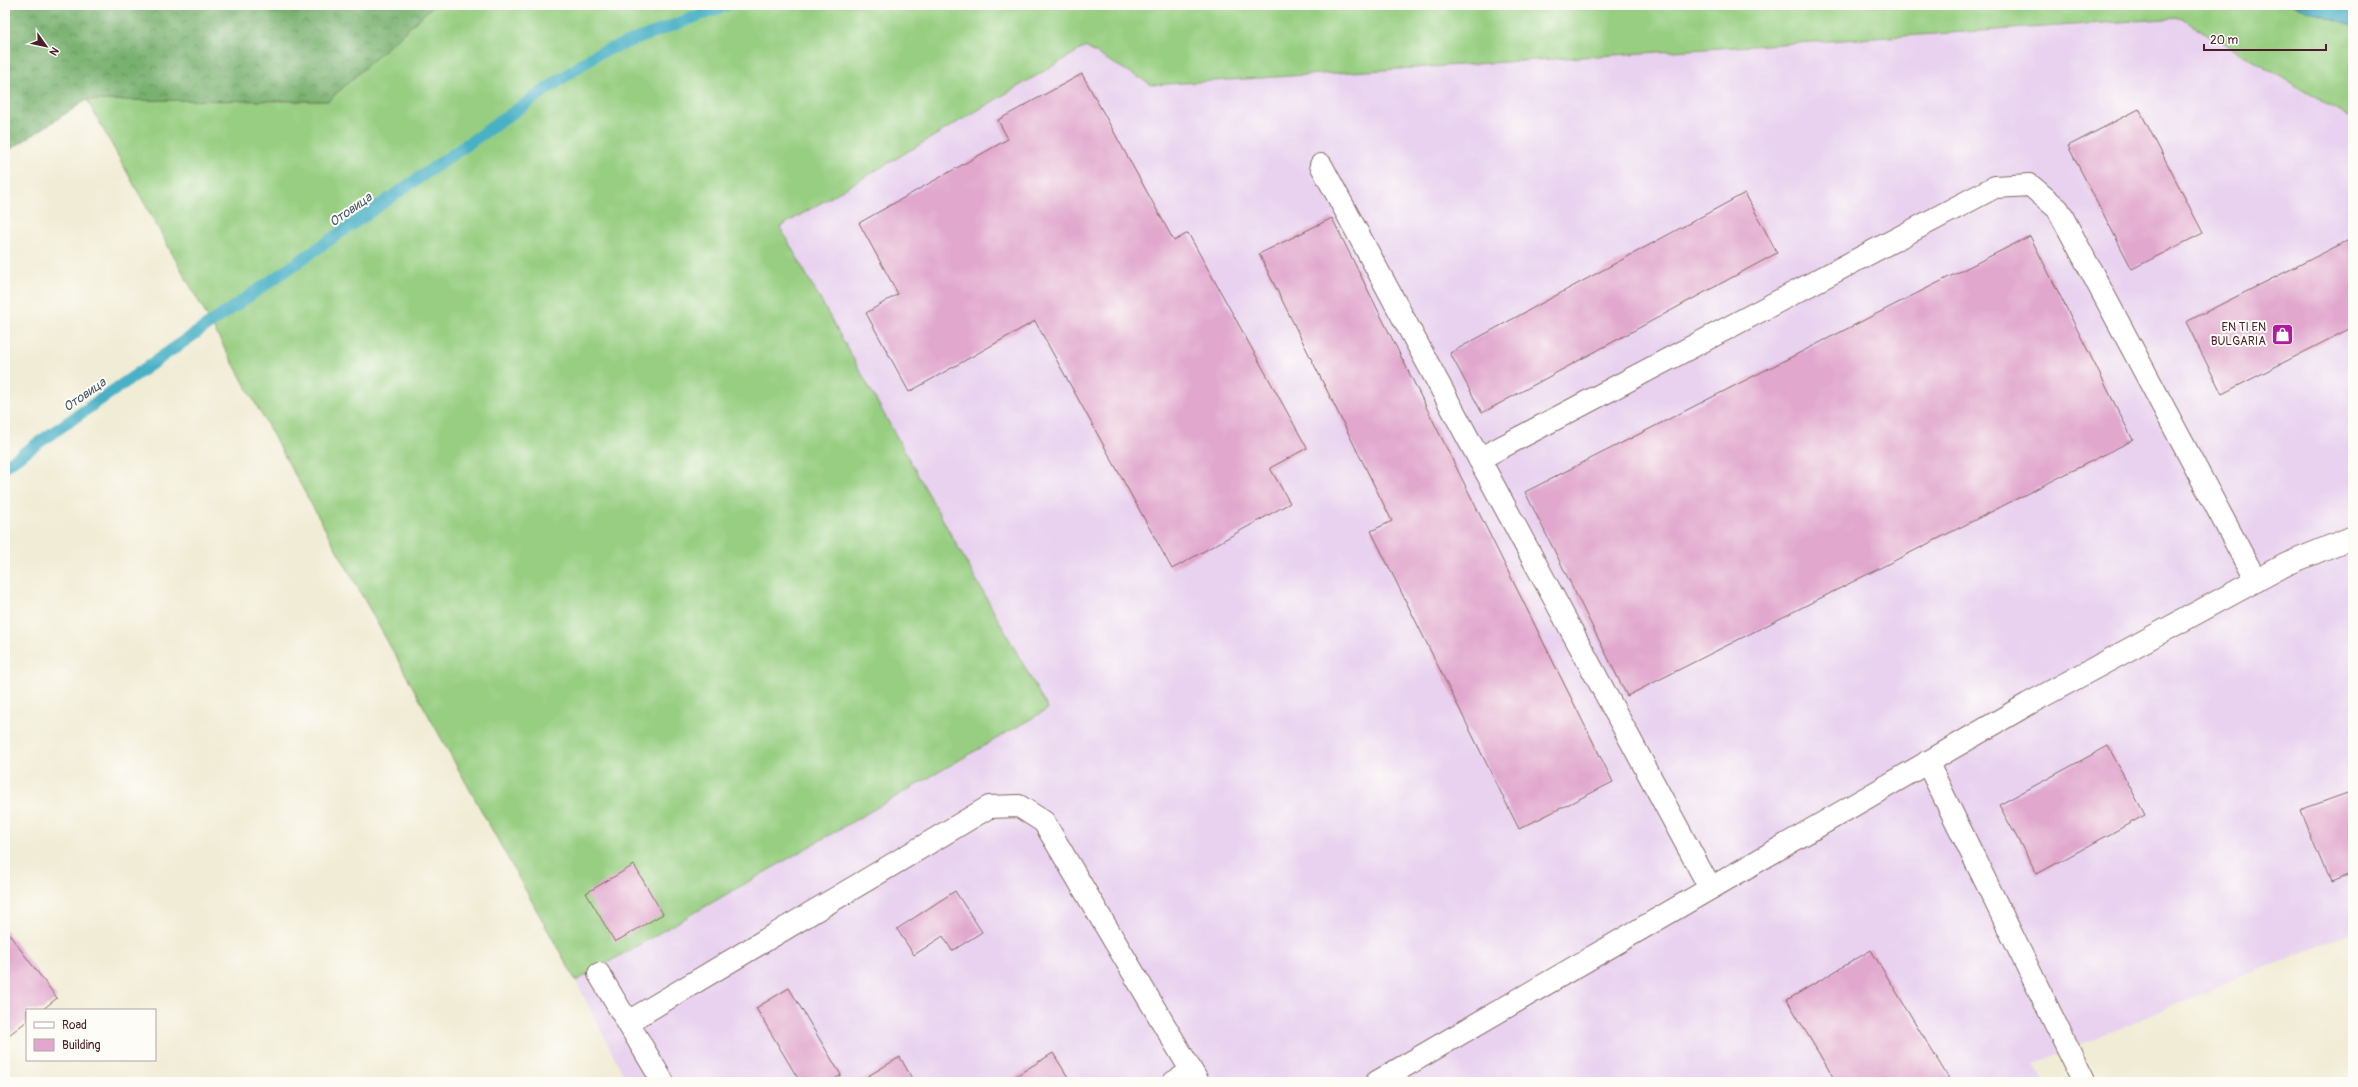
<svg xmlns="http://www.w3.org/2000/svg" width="2358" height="1087" viewBox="0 0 2358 1087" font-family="Pangolin,sans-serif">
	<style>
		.built { fill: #e8d2ef }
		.grass { fill: #97ce81; stroke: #707656 }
		.forest { fill: url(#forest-crowns); stroke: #62684d }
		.water { fill: #48b1c6; stroke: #496878 }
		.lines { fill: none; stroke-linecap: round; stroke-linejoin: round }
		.stream { stroke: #48b1c6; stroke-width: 12 }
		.building { fill: #e1a7cd }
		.minor-casing { stroke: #846766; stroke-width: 24 }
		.minor { stroke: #fff; stroke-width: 22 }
		.labels { text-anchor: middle; stroke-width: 4; stroke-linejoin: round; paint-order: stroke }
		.poi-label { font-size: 12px; fill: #4a1f2b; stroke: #fdfcf7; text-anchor: end }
		.water-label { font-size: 13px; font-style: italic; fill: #495969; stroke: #fdfcf7 }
	</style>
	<defs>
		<pattern id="forest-crowns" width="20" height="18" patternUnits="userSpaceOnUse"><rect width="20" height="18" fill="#79b16f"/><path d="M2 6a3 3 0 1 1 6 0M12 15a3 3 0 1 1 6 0" fill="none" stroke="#658f5b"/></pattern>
	</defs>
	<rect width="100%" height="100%" fill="#fdfcf7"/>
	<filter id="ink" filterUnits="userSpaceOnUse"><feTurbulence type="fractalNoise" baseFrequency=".025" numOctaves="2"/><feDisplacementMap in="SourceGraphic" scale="8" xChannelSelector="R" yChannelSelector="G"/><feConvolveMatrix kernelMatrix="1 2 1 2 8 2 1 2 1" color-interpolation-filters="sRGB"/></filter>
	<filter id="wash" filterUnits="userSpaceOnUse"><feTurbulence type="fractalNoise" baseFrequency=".012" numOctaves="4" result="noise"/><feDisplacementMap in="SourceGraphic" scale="16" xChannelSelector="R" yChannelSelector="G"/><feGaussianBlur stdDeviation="0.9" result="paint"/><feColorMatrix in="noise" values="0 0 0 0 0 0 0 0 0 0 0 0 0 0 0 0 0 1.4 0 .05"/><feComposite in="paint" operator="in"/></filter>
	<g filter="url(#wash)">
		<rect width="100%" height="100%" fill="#f1ecd5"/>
		<path class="built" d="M2180 18 2353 119V931L2035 1063 2044 1082H627L576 981 1048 709 780 227 1085 47 1152 85Z"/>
		<path class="grass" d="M434 5H2353V119L2180 18 1152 85 1085 47 780 227 1048 709 576 981 87 100 328 101Z"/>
		<path class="forest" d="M5 5H434L328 101 87 100 5 153Z"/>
		<path class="water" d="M2293 5H2353V26Z"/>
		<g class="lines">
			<path class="stream" d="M5 466 597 54 727 5"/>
		</g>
		<g id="blocks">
			<path class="building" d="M1082 74 1174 241 1188 233 1307 448 1270 468 1290 503 1172 569 1035 321 909 392 866 313 898 294 859 223 1008 139 998 120Z
				M2139 109 2203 233 2132 269 2068 146Z
				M1745 193 1777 253 1482 413 1450 353Z
				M1332 218 1613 782 1519 829 1371 531 1392 521 1259 254Z
				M2030 236 2133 440 1627 696 1525 492Z
				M2353 238V327L2222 394 2186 322Z
				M2108 746 2145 815 2037 874 1999 805Z
				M2353 791V873L2330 882 2300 810Z
				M634 865 663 914 615 942 586 893Z
				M955 891 982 932 952 951 943 936 914 955 897 929Z
				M5 929 57 998 42 1010H27V1021L5 1038Z
				M1871 950 1951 1082H1836L1787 1000Z
				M789 988 841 1075 830 1082H800L756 1008Z
				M1053 1053 1071 1082H1006Z
				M900 1057 914 1082H858Z"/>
		</g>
	</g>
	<g filter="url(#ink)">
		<use href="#blocks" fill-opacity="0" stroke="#846766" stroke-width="1"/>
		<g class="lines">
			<defs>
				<path id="minor" d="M1321 165 1710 888
					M1479 459 1995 187 2030 185 2058 209 2256 581
					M1927 762 2084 1082
					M599 974 663 1082
					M628 1022 989 807 1019 806 1044 822 1198 1082
					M1174 1082 1191 1072
					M1377 1082 2028 704 2287 564 2353 537"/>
			</defs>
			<use href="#minor" class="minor-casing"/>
			<use href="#minor" class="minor"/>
		</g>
	</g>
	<defs>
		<symbol id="shop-square" viewBox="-11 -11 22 22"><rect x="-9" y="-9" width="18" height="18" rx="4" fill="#b5179e" stroke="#fdfcf7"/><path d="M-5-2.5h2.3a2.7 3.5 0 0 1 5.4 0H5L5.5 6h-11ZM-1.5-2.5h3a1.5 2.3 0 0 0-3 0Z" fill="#fff"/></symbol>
	</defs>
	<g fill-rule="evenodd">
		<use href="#shop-square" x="2270" y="322" width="25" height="25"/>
	</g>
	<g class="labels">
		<g class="poi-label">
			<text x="2266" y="331">EN TI EN<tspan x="2266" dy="14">BULGARIA</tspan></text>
		</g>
		<g class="water-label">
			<text transform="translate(350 209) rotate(-35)" y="5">Отовица</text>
			<text transform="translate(84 394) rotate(-35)" y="5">Отовица</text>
		</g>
	</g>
	<rect width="2358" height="1087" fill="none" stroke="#fdfcf7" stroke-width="20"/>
	<rect x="26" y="1009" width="130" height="52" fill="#fdfcf7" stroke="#b5a4a5"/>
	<rect x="34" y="1022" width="20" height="6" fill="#ffffff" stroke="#b5a4a5"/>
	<text x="62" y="1029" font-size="12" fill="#4a1f2b">Road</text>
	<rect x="34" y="1039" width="20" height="12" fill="#e1a7cd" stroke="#b5a4a5"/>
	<text x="62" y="1049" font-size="12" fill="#4a1f2b">Building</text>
	<g transform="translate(46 46) rotate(123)" stroke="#fdfcf7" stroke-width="3" paint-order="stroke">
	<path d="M0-3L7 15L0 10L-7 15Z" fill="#4a1f2b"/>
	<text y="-6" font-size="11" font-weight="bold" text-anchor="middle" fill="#4a1f2b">N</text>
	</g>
	<path d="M2204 44v6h122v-6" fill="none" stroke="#4a1f2b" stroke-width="2"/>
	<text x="2210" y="44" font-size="12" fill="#4a1f2b" stroke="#fdfcf7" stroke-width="3" paint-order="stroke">20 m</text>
</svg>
